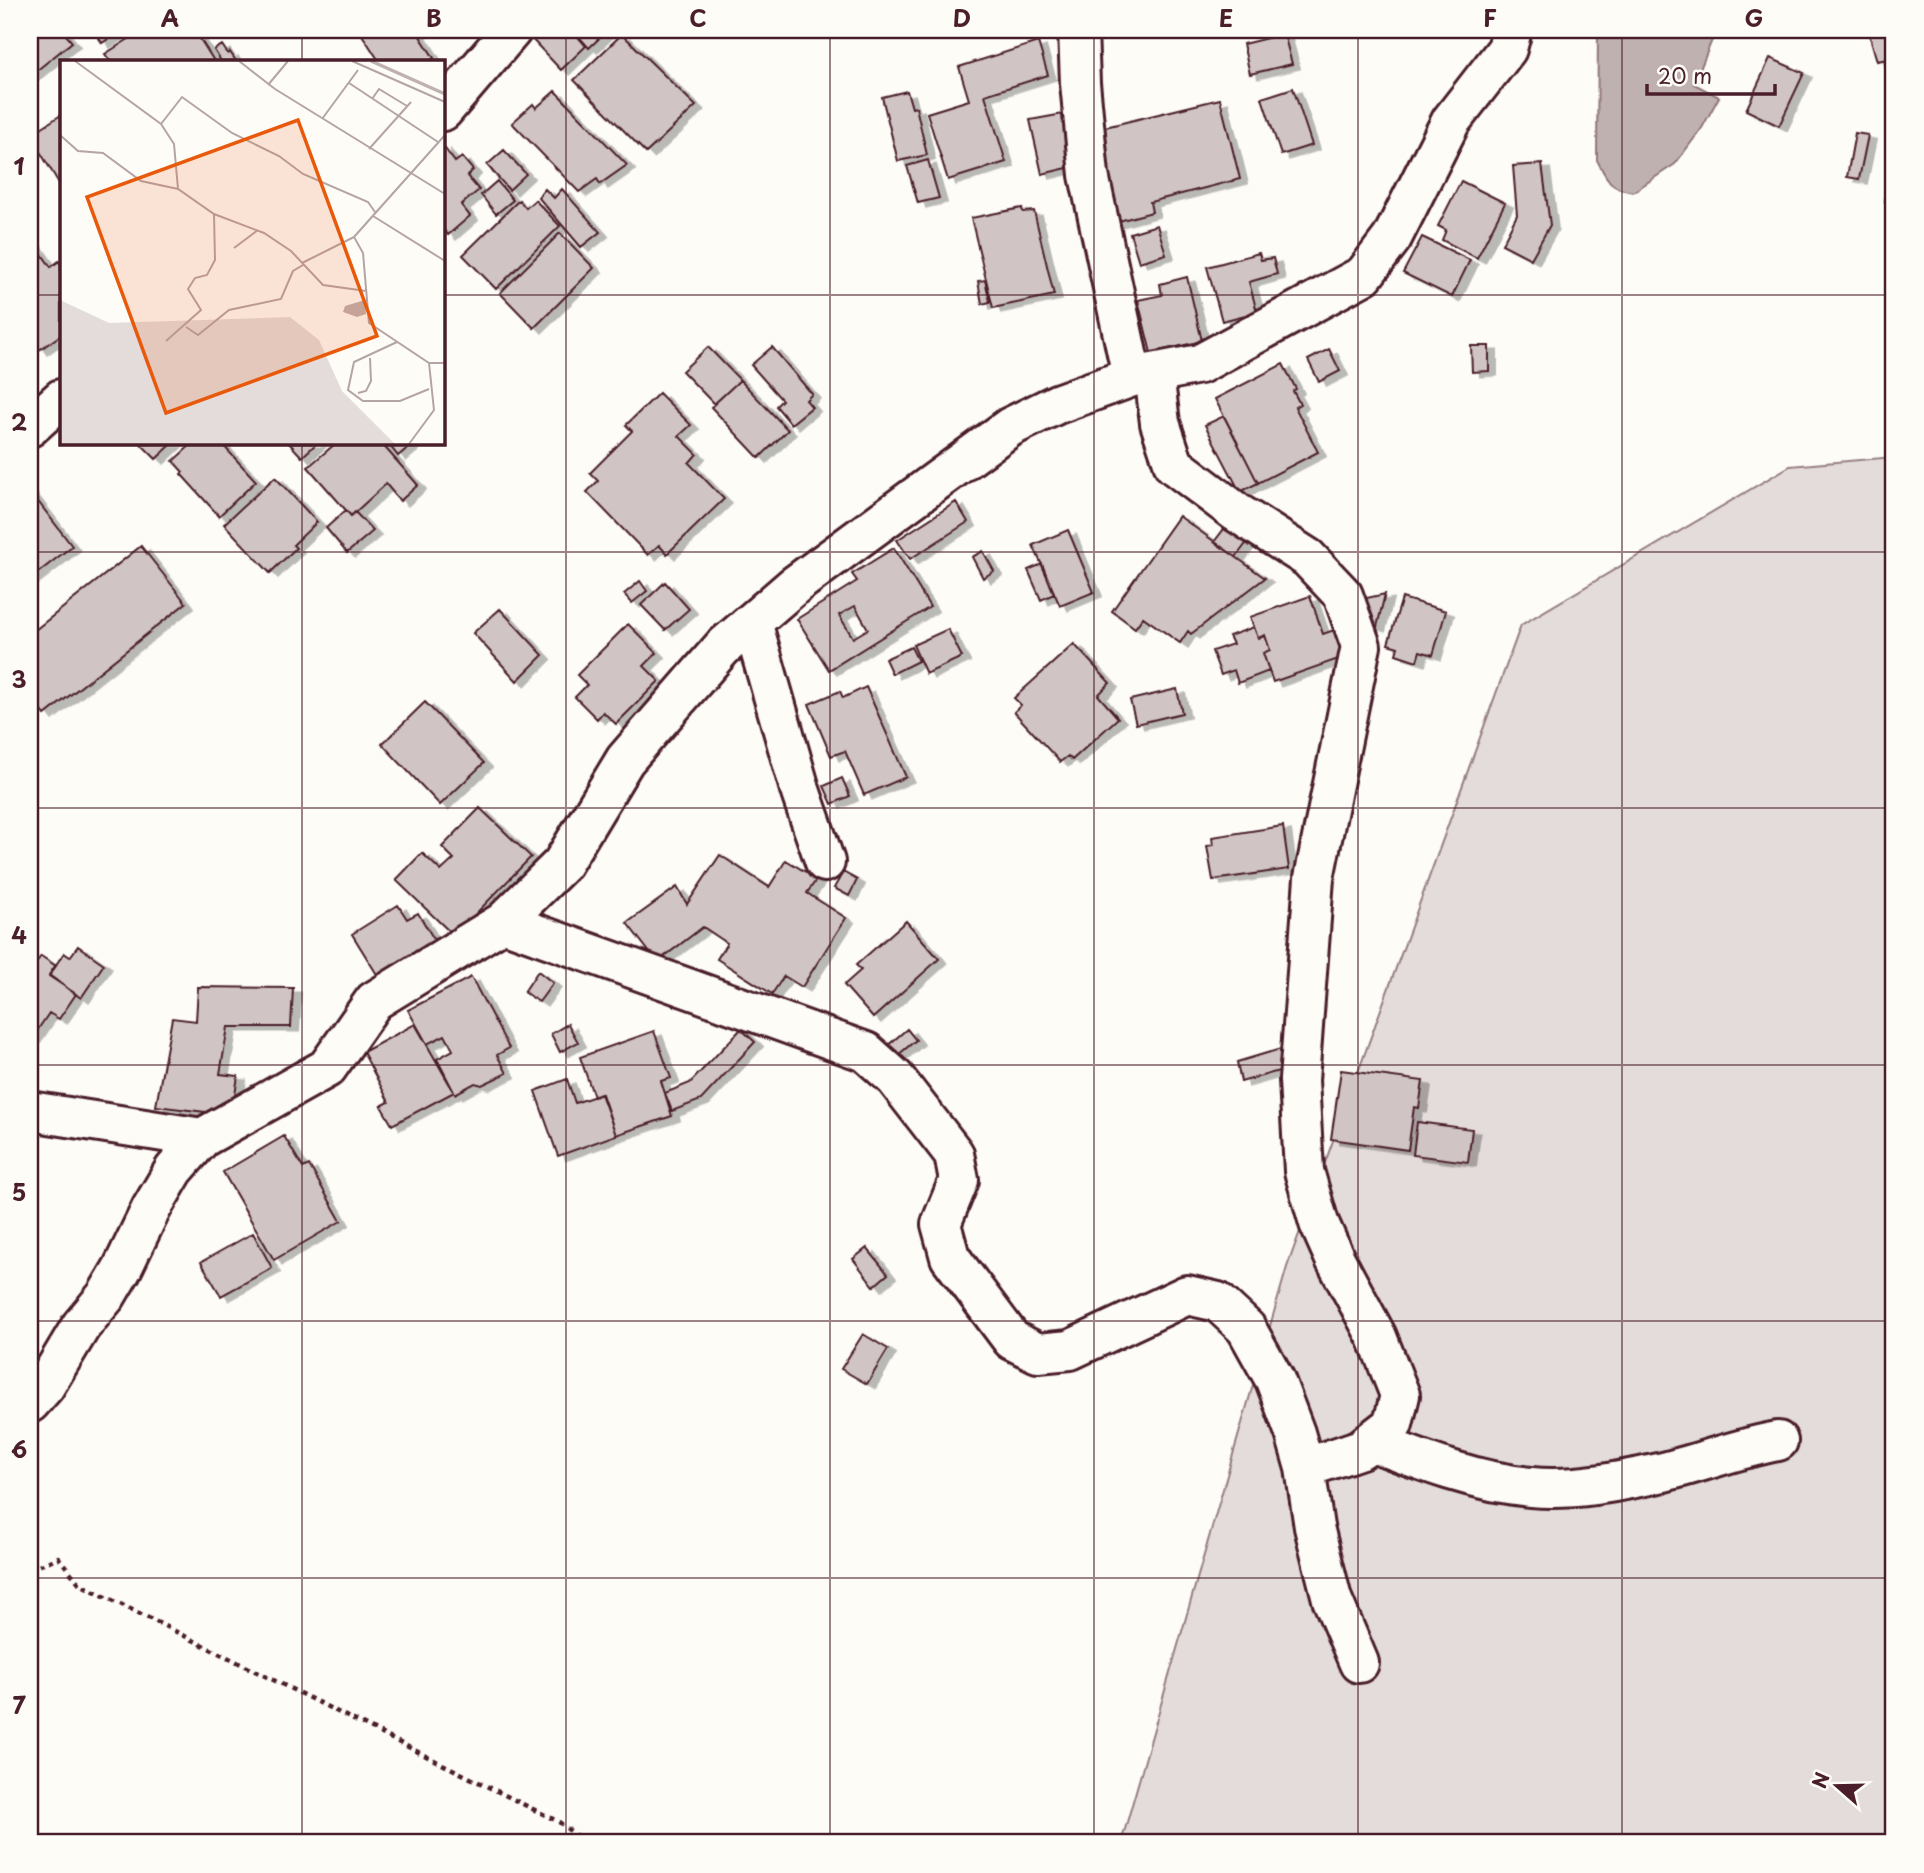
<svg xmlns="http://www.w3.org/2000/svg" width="1924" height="1873" viewBox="0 0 1924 1873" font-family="'Playpen Sans',sans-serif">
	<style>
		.green { fill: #e3dcda; stroke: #967e82; stroke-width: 2 }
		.water { fill: #c0b1b1; stroke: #91777b; stroke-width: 2 }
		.building { fill: #d0c5c4; stroke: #4a1f2b; stroke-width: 2; fill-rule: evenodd; filter: url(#shadow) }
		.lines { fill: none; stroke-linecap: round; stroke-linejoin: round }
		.minor-casing { stroke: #4a1f2b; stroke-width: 44 }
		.path { stroke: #4a1f2b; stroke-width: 4.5; stroke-dasharray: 5 5; stroke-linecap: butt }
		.minor { stroke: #fdfcf7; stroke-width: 38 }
		.grid { fill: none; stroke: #4a1f2b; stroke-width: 2; stroke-opacity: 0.55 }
		.inset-river { fill: none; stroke: #c0b1b1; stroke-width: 3.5 }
		.inset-road { fill: none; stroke: #b5a4a5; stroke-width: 2 }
		.view { fill: #e8590c; fill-opacity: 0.15; stroke: #e8590c; stroke-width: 3.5 }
		.inset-edge { fill: none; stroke: #4a1f2b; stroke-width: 3.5 }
		.neatline { fill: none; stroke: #4a1f2b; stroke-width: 2.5 }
		.grid-label { font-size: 23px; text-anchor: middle; font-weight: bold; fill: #4a1f2b }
	</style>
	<defs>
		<filter id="shadow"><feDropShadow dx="8" dy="4.5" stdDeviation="0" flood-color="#0004"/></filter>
	</defs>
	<rect width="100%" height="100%" fill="#fdfcf7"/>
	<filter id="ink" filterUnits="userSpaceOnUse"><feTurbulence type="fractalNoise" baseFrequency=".0143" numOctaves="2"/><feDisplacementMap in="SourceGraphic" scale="14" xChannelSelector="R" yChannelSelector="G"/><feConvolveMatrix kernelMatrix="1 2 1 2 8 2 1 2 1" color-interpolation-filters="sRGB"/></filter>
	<g filter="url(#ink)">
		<path class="green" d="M1894 457V1843H1121L1287 1267 1521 625 1790 466Z"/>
		<path class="water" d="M1598 30H1716L1694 84 1719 97 1702 128 1675 164 1633 192C1610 189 1607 179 1597 160Z"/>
		<path class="building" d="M30 30H62L72 42 30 76Z
			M94 30H122L102 43Z
			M143 30H179L185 38 195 31 214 61H110L105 54Z
			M359 30H416L434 58 429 61H379Z
			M533 30H572L586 46 561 70 528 35Z
			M573 30H608L589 48Z
			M1868 30H1894V67L1890 68 1888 59 1877 61Z
			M622 34 696 106 646 153 574 80Z
			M1284 34 1292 64 1250 74 1243 44Z
			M1038 42 1048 75 985 95 1006 162 948 180 927 113 969 100 959 67Z
			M222 45 228 54 230 52 236 61H221L214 50Z
			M1770 58 1804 73 1779 126 1746 110Z
			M1293 88 1312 145 1281 155 1262 98Z
			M555 91 627 165 600 184 597 179 579 192 512 123 533 104 536 108Z
			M907 91 912 108 916 107 927 155 898 161 882 97Z
			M1220 99 1240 179 1150 202 1152 212 1115 222 1093 130Z
			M1069 113 1080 165 1042 174 1030 120Z
			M61 115V184L60 185 30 135Z
			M1893 131 1894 132V204L1885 202Z
			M1855 133 1868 135 1859 179 1847 177Z
			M443 146 455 162 462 157 473 170 467 176 479 190 461 205 470 216 448 235 443 229Z
			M504 150 526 174 509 190 487 165Z
			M928 160 939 198 918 203 907 166Z
			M1542 164 1550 225 1531 259 1502 244 1517 215 1513 166Z
			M497 181 513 200 496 214 481 195Z
			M1461 181 1505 203 1477 258 1442 240 1446 230 1438 226Z
			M545 189 554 198 562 189 600 232 581 247 538 197Z
			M519 200 526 208 535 200 560 226 496 289 463 255Z
			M1022 208 1023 212 1034 211 1054 295 993 308 971 218Z
			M1157 225 1166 254 1139 262 1130 233Z
			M560 233 594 268 534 328 500 293Z
			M1422 237 1470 260 1452 297 1403 273Z
			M31 239 51 267 59 261 61 265V335L39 350 30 336Z
			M1259 253 1261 260 1273 258 1277 274 1249 282 1257 312 1222 321 1207 267Z
			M1187 277 1202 341 1151 353 1138 300 1162 295 1160 284Z
			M985 280 990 302 982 304 978 281Z
			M1471 346H1489V371L1472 372Z
			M708 347 740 380 714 404 682 371Z
			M772 347 812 394 806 400 812 407 791 424 776 406 782 400 751 365Z
			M1329 349 1340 371 1319 382 1308 360Z
			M1283 364 1296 389 1293 391 1300 404 1295 407 1318 452 1258 483 1215 399Z
			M740 380 788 430 759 458 711 407Z
			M659 393 691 425 679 436 697 454 689 463 724 499 667 554 659 545 648 555 587 492 598 481 590 473 632 431 626 425Z
			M1224 416 1258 483 1240 492 1205 425Z
			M140 443H173L156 459Z
			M193 443H221L256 481 219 516 181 474 183 472 173 461Z
			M289 443H317L302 457Z
			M336 443H381L418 485 400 501 386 484 351 516 308 467Z
			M395 443H408L410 446 398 456 390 446Z
			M275 477 317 522 293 545 296 548 270 573 224 524Z
			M30 491 72 546 30 579Z
			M956 502 968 522 910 559 897 540Z
			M346 510 351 516 355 512 373 531 347 553 326 528Z
			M1179 516 1265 578 1191 634 1188 631 1180 643 1143 617 1135 628 1112 611Z
			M1230 521 1251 537 1236 557 1214 542Z
			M1068 530 1094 592 1060 606 1033 545Z
			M141 546 186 603 45 715 30 695V634Z
			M894 548 930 607 829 670 797 619 857 581 852 574ZM855 606 868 629 853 638 839 615Z
			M983 551 994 571 983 578 972 557Z
			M1042 564 1054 594 1041 600 1028 570Z
			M640 581 647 591 632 603 624 594Z
			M665 582 689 609 665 630 641 605Z
			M1385 594 1377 627 1357 620 1362 599Z
			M1310 596 1323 634 1337 629 1347 656 1273 682 1263 653 1270 650 1265 635 1258 638 1250 617Z
			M1402 598 1446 611 1433 655 1420 651 1417 661 1396 654 1398 647 1388 644Z
			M500 609 543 655 517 681 473 633Z
			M628 624 657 653 644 666 659 681 616 724 603 712 597 719 575 697 587 685 577 675Z
			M1254 627 1258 638 1265 636 1270 650 1263 653 1269 671 1238 683 1234 670 1221 675 1212 651 1233 644 1229 636Z
			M948 629 962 657 926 674 913 645Z
			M1074 644 1110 683 1098 695 1118 718 1072 760 1068 756 1060 762 1014 712 1021 705 1014 698Z
			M911 647 918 661 892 674 885 659Z
			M866 687 906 777 864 795 845 751 831 756 809 704 840 691 843 698Z
			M1177 689 1182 713 1136 724 1130 700Z
			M425 702 484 763 440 805 382 744Z
			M842 778 850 796 832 804 824 786Z
			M480 808 531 857 454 936 396 880 422 853 441 871 454 859 442 847Z
			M1283 826 1289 869 1213 880 1207 846 1213 845 1212 837Z
			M720 855 769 887 786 860 817 879 807 893 846 918 802 987 784 976 772 994 717 959 727 943 703 927 657 962 627 923 677 887 687 904Z
			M843 872 857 880 849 896 834 888Z
			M398 905 407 919 418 913 438 946 381 981 352 934Z
			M906 921 939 959 873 1018 844 985 861 970 856 965Z
			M78 946 104 964 81 998 49 975 64 953 70 957Z
			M41 956 56 966 49 976 76 994 59 1019 49 1013 30 1041V971Z
			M538 971 553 983 539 1002 524 992Z
			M471 977 509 1048 497 1055 507 1073 482 1085 475 1083 455 1094 437 1059 453 1050 445 1035 427 1044 408 1010Z
			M198 987 293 988 291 1027H228L220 1074 238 1076 234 1102H227V1108H214V1113L156 1106 172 1018 196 1021Z
			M415 1024 454 1092 392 1125 381 1106 389 1102 363 1052Z
			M568 1024 578 1042 560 1052 551 1034Z
			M741 1029 755 1042 701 1100 672 1111 665 1093 690 1083Z
			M907 1029 916 1040 898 1055 886 1047Z
			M654 1031 671 1078 661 1081 672 1116 616 1135 602 1094 594 1097 580 1057Z
			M1287 1047 1286 1069 1241 1082 1237 1062Z
			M1341 1070 1423 1081 1419 1108 1414 1107 1408 1150 1331 1139Z
			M567 1079 575 1103 601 1094 616 1135 558 1156 535 1091Z
			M1417 1122 1472 1129 1468 1162 1413 1155Z
			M284 1136 303 1168 309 1165 341 1221 274 1260 223 1172Z
			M253 1233 272 1268 221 1296 201 1262Z
			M867 1248 888 1274 874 1286 853 1259Z
			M863 1334 888 1349 867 1384 841 1369Z"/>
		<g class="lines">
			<defs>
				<path id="minor" d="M1078 30 1080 83 1089 175 1132 377
					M443 111 512 30
					M1154 373 1160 423 1174 465 1236 512 1308 558 1343 595 1361 646 1314 878 1299 1080 1304 1171 1319 1223 1335 1259 1377 1337 1400 1395 1393 1424 1371 1441 1361 1449 1305 1468
					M30 427 61 399
					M752 622 801 793 825 862
					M503 922 866 1052 895 1078 954 1154 959 1180 941 1224 950 1257 1012 1340 1038 1353 1070 1350 1187 1295 1218 1302 1246 1328 1275 1380 1295 1433 1305 1468 1314 1527 1332 1599 1359 1663
					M30 1111 202 1138
					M30 1403 45 1386 81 1326 106 1296 122 1269 151 1209 174 1170 202 1138 327 1068 374 1001 503 922 562 864 625 760 722 648 795 585 1010 427 1057 404 1132 377 1200 364 1364 275 1392 238 1451 121 1507 49 1512 30
					M1371 1441C1421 1461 1476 1482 1531 1487 1573 1491 1618 1482 1659 1473 1699 1464 1737 1448 1778 1441"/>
			</defs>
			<use href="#minor" class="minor-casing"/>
			<path class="path" d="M30 1570 58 1557 80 1584 559 1822 585 1843"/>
			<use href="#minor" class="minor"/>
		</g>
	</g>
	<path class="grid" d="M302 30V61M566 30V1843M830 30V1843M1094 30V1843M1358 30V1843M1622 30V1843M30 295H61M443 295H1894M302 443V1843M30 552H1894M30 808H1894M30 1065H1894M30 1321H1894M30 1578H1894"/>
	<g transform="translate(60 60)">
		<rect width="385" height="385" fill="#fdfcf7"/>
		<path d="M0 240 49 263 230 257 259 280 282 331 335 384H0Z" fill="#e3dcda"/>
		<path d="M305 240 306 254 297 257 283 252 285 246Z" fill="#c0b1b1"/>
		<path class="inset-river" d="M311 1 385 34"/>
		<path class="inset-road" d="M15 1 101 64 114 84 118 129M179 1 215 29 385 134M292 1 385 42M289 23 378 82M208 25 228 1M312 39 319 29 347 46M262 59 298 10M101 64 122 37 172 73 219 96 243 114 308 142 315 152M0 75 18 91 43 93 81 121 118 129 154 154 204 173 231 191 263 225 306 231M385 75 294 177 303 193 309 263 369 303H385M309 89 351 42M313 156 385 201M174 188 198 170M242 203 294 177M126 267 138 275 169 250 221 239 233 211 243 205M106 281 141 250 128 229 135 218 147 215 155 200 154 154M337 282 294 302 288 330 303 341H340L369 329M298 333 306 331 311 321 310 298M349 384 374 350 369 303"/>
		<path class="view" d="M238 60 317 276 106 353 27 137Z"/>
		<rect width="385" height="385" class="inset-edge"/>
	</g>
	<rect width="1924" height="1873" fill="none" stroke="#fdfcf7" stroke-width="77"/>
	<g transform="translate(1837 1786) rotate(290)" stroke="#fdfcf7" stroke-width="5" paint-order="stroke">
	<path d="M0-5L12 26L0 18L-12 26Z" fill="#4a1f2b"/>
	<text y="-10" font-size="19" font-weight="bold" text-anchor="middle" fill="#4a1f2b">N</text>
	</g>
	<path d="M1647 84v10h128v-10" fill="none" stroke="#4a1f2b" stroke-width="3.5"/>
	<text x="1658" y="84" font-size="21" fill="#4a1f2b" stroke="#fdfcf7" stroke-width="5" paint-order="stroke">20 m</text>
	<rect x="38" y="38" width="1847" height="1796" class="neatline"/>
	<g class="grid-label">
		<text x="170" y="27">A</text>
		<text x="434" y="27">B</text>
		<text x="698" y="27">C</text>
		<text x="962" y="27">D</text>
		<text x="1226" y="27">E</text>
		<text x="1490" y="27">F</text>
		<text x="1754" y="27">G</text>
		<text x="19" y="175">1</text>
		<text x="19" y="431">2</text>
		<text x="19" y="688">3</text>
		<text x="19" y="944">4</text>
		<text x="19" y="1201">5</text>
		<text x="19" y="1458">6</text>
		<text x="19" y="1714">7</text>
	</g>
</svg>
